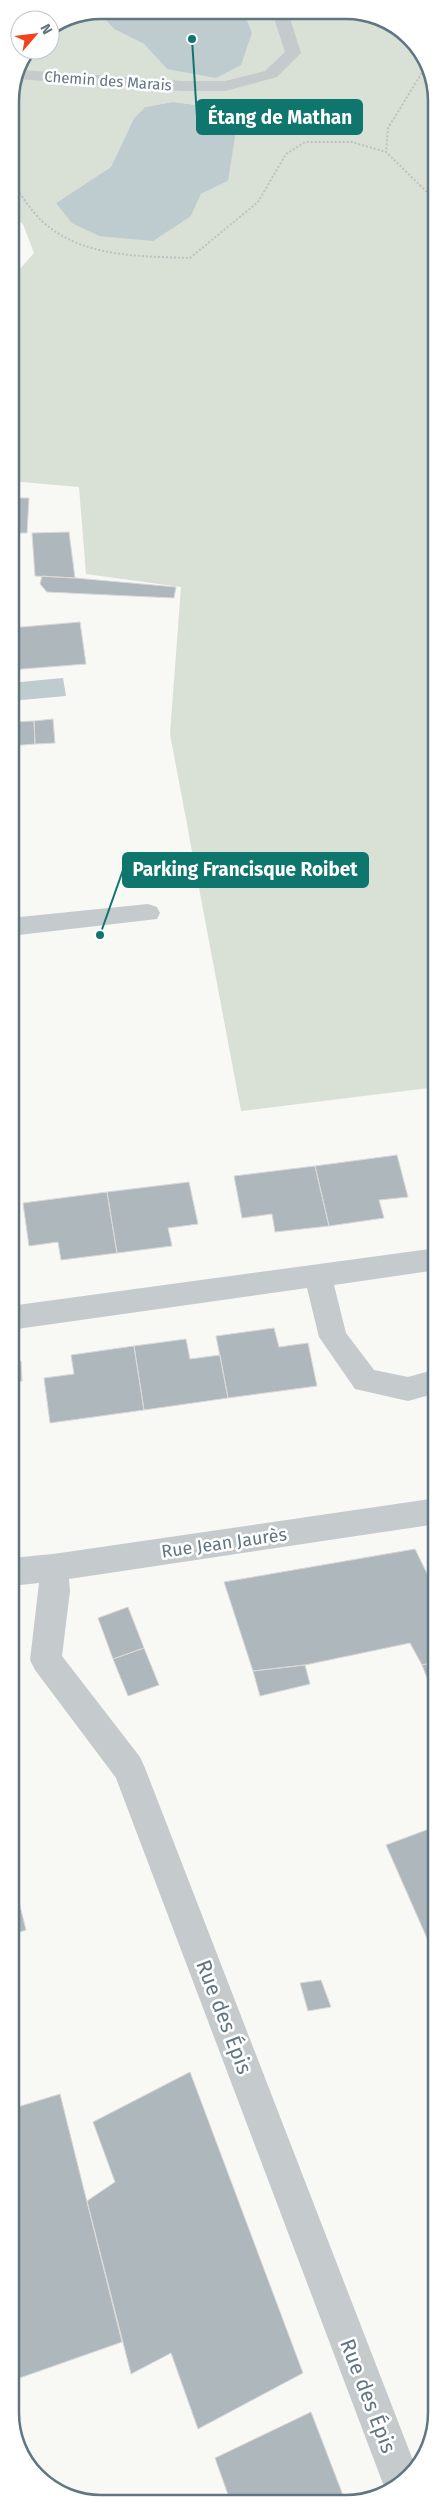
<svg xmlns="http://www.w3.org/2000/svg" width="447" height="2514" viewBox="0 0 447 2514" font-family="'Fira Sans',sans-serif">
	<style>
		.green { fill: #d9e0d5; fill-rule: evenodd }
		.water { fill: #becbcf }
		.building { fill: #aeb7bc; stroke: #d9d9d7 }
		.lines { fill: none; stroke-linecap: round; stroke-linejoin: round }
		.path { stroke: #bec1c3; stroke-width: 2; stroke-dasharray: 2 2; stroke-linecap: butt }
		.service { fill: #c5cacd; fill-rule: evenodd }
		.minor { fill: #c5cacd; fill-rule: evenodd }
		.labels { text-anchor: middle; stroke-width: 5; stroke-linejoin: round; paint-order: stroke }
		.far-street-label { font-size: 15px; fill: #617582; stroke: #fff }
		.street-label { font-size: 18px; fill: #617582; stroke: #fff }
		.near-street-label { font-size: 21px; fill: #617582; stroke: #fff }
		.rim { fill: none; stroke: #617582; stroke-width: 2.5 }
		.leader { fill: none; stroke: #0f766e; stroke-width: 2 }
		.callout-dot { fill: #0f766e; stroke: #fff; stroke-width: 2 }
		.callout { fill: #0f766e; stroke: #0f766e; stroke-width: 2 }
		.callout-label { font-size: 19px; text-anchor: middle; font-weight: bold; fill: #fff }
	</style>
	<rect width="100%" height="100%" fill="#f8f8f5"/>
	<path class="green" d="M98 11 114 29 144 44 167 69 252 33 244 12 370 13 415 41 436 89 437 1087 241 1111 170 734 181 587 86 574 79 487 10 481V280L34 253 23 224 10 214V95L31 50H50V28L66 17ZM173 102 212 107 228 181 201 194 191 216 56 203 111 167 134 118 145 107Z"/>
	<path class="water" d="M98 11 244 12 252 33 241 65 216 78 167 69 144 44 114 29Z
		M173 102 212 107 238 118 228 181 201 194 191 216 153 241 99 236 72 223 56 203 111 167 134 118 145 107Z
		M63 678 66 696 10 701V683Z"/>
	<path class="building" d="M10 498H29L27 533H10Z
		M69 532 75 578 35 576 32 533Z
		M42 576 75 578 176 587 174 598 47 592 40 584Z
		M80 622 86 664 10 670V628Z
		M53 719 55 743 35 744 34 721Z
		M34 721 35 744 10 746V722Z
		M397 1155 408 1197 379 1200 384 1218 329 1226 315 1166Z
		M315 1166 329 1226 275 1232 272 1214 242 1218 234 1176Z
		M189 1182 198 1224 168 1228 172 1246 117 1253 107 1192Z
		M107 1192 117 1253 61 1260 58 1242 29 1246 23 1203Z
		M274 1328 279 1347 308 1343 317 1386 228 1398 216 1336Z
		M186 1339 190 1359 220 1355 228 1398 144 1410 134 1346Z
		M134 1346 144 1410 50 1423 44 1378 74 1374 71 1355Z
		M21 1361 22 1381 10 1383V1363Z
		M415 1549 437 1594V1662L422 1665 410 1643 305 1665 253 1671 224 1582Z
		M128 1607 144 1648 113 1659 98 1618Z
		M144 1648 159 1685 128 1696 113 1659Z
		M437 1662V1676L427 1678 422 1665Z
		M305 1665 310 1684 260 1696 253 1671Z
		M437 1826V1961L386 1845Z
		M11 1870 26 1930 11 1935Z
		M321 1980 331 2007 308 2011 300 1983Z
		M190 2072 303 2373 198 2429 171 2353 131 2374 87 2201 115 2182 93 2122Z
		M60 2094 122 2342 11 2381V2109Z
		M311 2412 346 2503H231L215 2458Z"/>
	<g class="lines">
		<path class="path" d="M426 66 388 128 386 152 436 201
			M10 131 18 113
			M10 180C21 194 30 210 43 222 83 258 140 256 190 258L258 202 286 154 305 142H352L386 152"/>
		<path class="service" d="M148 904 157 907 160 913 157 919 10 936V918Z"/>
		<path class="minor" d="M272 12H288L301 53 277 77 225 91H182L17 79 21 70 182 81H225L265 71 285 52Z
			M437 1248V1270L334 1285 346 1333 374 1370 408 1377 437 1369V1393L408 1401 355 1389 319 1337 307 1288 10 1330V1306Z
			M437 1498V1524L69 1579 70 1591 62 1656 140 1757 145 1768 416 2468 414 2473 385 2489 116 1778 35 1670 30 1660 39 1583 11 1586V1558L53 1554Z"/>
	</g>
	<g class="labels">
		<g class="far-street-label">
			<text transform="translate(108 81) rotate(4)" y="5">Chemin des Marais</text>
		</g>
		<g class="street-label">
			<text transform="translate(224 1543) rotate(-8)" y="6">Rue Jean Jaurès</text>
		</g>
		<g class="near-street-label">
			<text transform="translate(224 2017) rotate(69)" y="7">Rue des Épis</text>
			<text transform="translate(368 2396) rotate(69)" y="7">Rue des Épis</text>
		</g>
	</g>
	<path d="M0 0H447V2514H0ZM101 19H346A82 82 0 0 1 428 101V2413A82 82 0 0 1 346 2495H101A82 82 0 0 1 19 2413V101A82 82 0 0 1 101 19Z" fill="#fff" fill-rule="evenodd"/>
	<path class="rim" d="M101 19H346A82 82 0 0 1 428 101V2413A82 82 0 0 1 346 2495H101A82 82 0 0 1 19 2413V101A82 82 0 0 1 101 19Z"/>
	<path class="leader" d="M192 39L197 117M100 935L123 870"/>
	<g class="callout-dot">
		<circle cx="192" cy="39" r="5"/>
		<circle cx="100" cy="935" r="5"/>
	</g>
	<g class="callout">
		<rect x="197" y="100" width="165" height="34" rx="5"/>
		<rect x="123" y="853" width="245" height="34" rx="5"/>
	</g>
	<g class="callout-label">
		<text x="280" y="124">Étang de Mathan</text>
		<text x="245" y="876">Parking Francisque Roibet</text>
	</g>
	<g transform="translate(35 35) rotate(62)"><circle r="24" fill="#ffffff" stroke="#c0c8cd"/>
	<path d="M0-4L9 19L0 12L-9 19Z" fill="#f0441d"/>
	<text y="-8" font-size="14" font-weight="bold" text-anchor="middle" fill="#617582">N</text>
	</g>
</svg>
